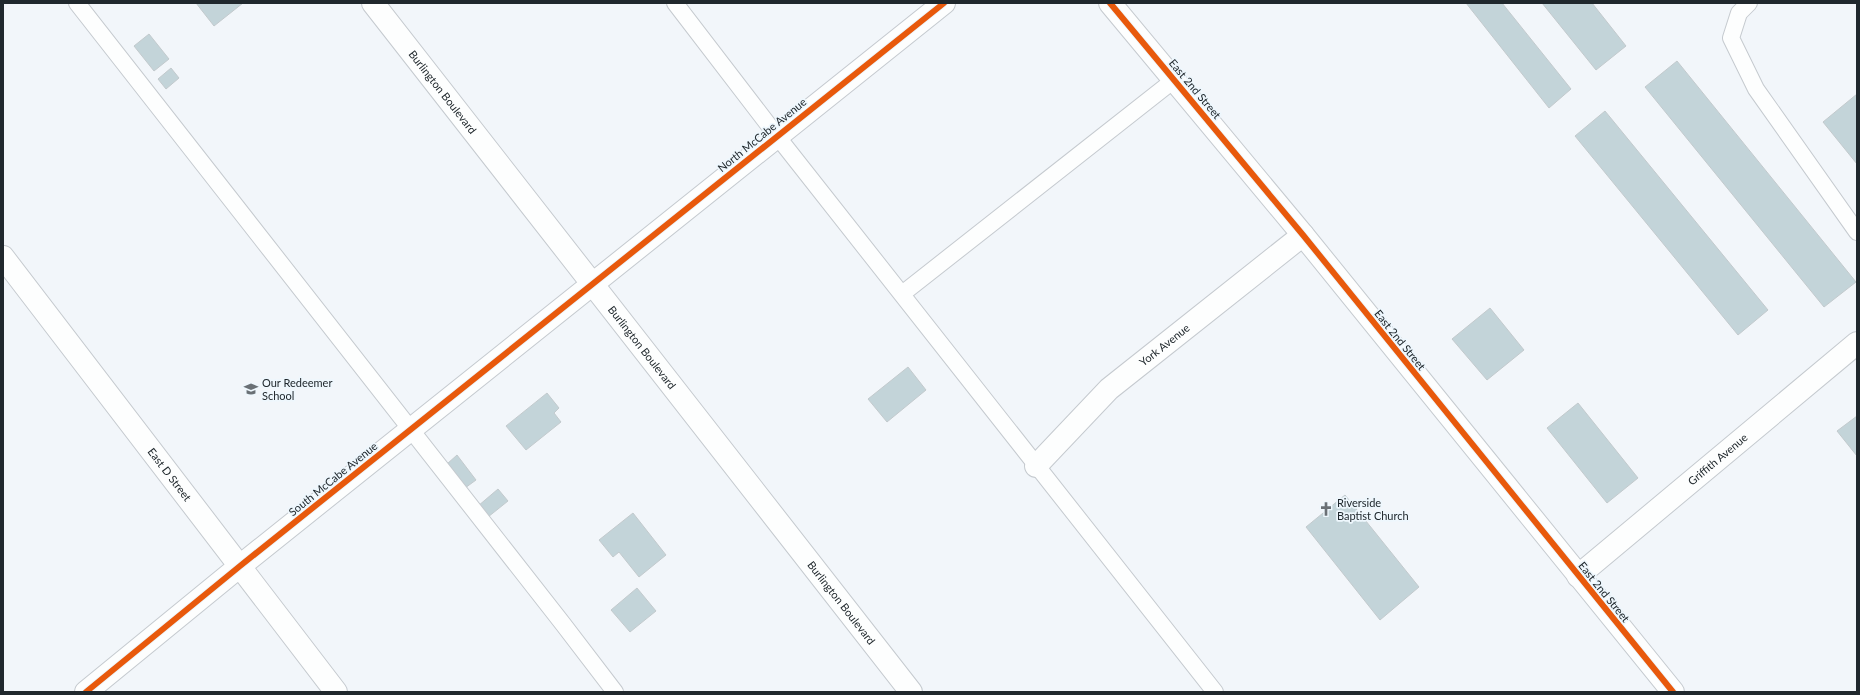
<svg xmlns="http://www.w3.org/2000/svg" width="1860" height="695" viewBox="0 0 1860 695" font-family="Lato,sans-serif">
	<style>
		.building { fill: #c3d4d9; stroke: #c3cacd }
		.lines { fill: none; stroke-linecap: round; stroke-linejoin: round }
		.service-casing { stroke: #c5cacf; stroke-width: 18 }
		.minor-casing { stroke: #c5cacf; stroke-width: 24 }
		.tertiary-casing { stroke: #c5cacf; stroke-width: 24 }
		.service { stroke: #fdfefe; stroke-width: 16 }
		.minor { stroke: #fdfefe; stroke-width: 22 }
		.tertiary { stroke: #fdfefe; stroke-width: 22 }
		.cycleway-casing { stroke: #eef7fd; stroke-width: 8 }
		.cycleway { stroke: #e8590c; stroke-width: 6 }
		.labels { text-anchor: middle; stroke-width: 3.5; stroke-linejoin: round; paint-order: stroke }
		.street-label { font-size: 11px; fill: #20282d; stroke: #eef7fd }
		.poi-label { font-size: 11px; fill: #20282d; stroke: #eef7fd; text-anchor: start }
	</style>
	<rect width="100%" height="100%" fill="#f2f6fa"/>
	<path class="building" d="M196 3H243L214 26Z
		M1466 3H1502L1571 89 1549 108Z
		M1542 3H1592L1626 46 1596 70Z
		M149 34 169 59 154 71 134 46Z
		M1677 61 1856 282 1824 307 1645 87Z
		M171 68 179 78 166 89 158 79Z
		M1857 94V164L1823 122Z
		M1605 111 1768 310 1738 335 1575 136Z
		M1490 308 1524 350 1487 380 1452 339Z
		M908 367 926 390 887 422 868 399Z
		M547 393 559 408 554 413 561 422 526 450 506 426Z
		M1578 403 1638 478 1607 503 1547 428Z
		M1857 416V456L1837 431Z
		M457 455 476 480 465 488 447 464Z
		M498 489 508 501 488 517 478 506Z
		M1345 495 1419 587 1380 620 1306 527Z
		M633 513 666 555 639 577 619 552 613 557 599 540Z
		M637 588 656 611 630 632 611 610Z"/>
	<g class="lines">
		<defs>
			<path id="service" d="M77 3 563 624 615 692
				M675 3 777 136 1215 692
				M1749 3 1739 13 1731 38 1756 89 1857 232
				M902 294 1174 80"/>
			<g id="minor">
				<path d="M1110 3 1303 235 1673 692"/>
				<path id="s1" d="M3 257 336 692"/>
				<path id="s2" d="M1036 466 1109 389 1303 235"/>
				<path id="s3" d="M1578 576 1857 343"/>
				<path d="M86 692 240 566 944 3"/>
			</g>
			<g id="tertiary">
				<path id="s4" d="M373 3 911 692"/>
			</g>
		</defs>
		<use href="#service" class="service-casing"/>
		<use href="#minor" class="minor-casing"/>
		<use href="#tertiary" class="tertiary-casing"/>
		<use href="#service" class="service"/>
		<use href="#minor" class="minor"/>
		<use href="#tertiary" class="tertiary"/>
		<defs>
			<path id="cycleway" d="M1110 3 1303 235 1673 692
				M86 692 240 566 944 3"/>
		</defs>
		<use href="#cycleway" class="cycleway-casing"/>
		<use href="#cycleway" class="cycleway"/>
	</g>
	<defs>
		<symbol id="school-bare" viewBox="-9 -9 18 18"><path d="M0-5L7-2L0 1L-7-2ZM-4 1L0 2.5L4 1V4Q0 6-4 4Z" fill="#6a7075" stroke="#eef7fd" stroke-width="2.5" paint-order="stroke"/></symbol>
		<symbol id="church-bare" viewBox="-9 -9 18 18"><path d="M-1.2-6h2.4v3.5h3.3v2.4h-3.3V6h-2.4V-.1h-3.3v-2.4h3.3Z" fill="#6a7075" stroke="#eef7fd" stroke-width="2.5" paint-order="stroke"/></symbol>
	</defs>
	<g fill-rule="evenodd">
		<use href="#school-bare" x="241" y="379" width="20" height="20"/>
		<use href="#church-bare" x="1316" y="499" width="20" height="20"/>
	</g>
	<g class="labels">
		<g class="street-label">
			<text transform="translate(1195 89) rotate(50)" y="4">East 2nd Street</text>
			<text dy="4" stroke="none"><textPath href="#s4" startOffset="113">Burlington Boulevard</textPath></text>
			<text transform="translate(762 135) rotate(-39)" y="4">North McCabe Avenue</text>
			<text transform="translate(1400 340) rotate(51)" y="4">East 2nd Street</text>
			<text dy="4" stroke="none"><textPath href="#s2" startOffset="177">York Avenue</textPath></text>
			<text dy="4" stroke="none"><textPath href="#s4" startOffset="437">Burlington Boulevard</textPath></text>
			<text dy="4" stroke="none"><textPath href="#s3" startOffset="182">Griffith Avenue</textPath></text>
			<text dy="4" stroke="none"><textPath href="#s1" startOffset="274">East D Street</textPath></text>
			<text transform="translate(333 479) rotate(-39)" y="4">South McCabe Avenue</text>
			<text transform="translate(1604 592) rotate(51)" y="4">East 2nd Street</text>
			<text dy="4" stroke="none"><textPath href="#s4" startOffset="761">Burlington Boulevard</textPath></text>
		</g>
		<g class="poi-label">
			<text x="262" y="387">Our Redeemer<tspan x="262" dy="13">School</tspan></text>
			<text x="1337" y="507">Riverside<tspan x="1337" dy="13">Baptist Church</tspan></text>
		</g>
	</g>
	<rect width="1860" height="695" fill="none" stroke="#20282d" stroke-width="8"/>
</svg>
